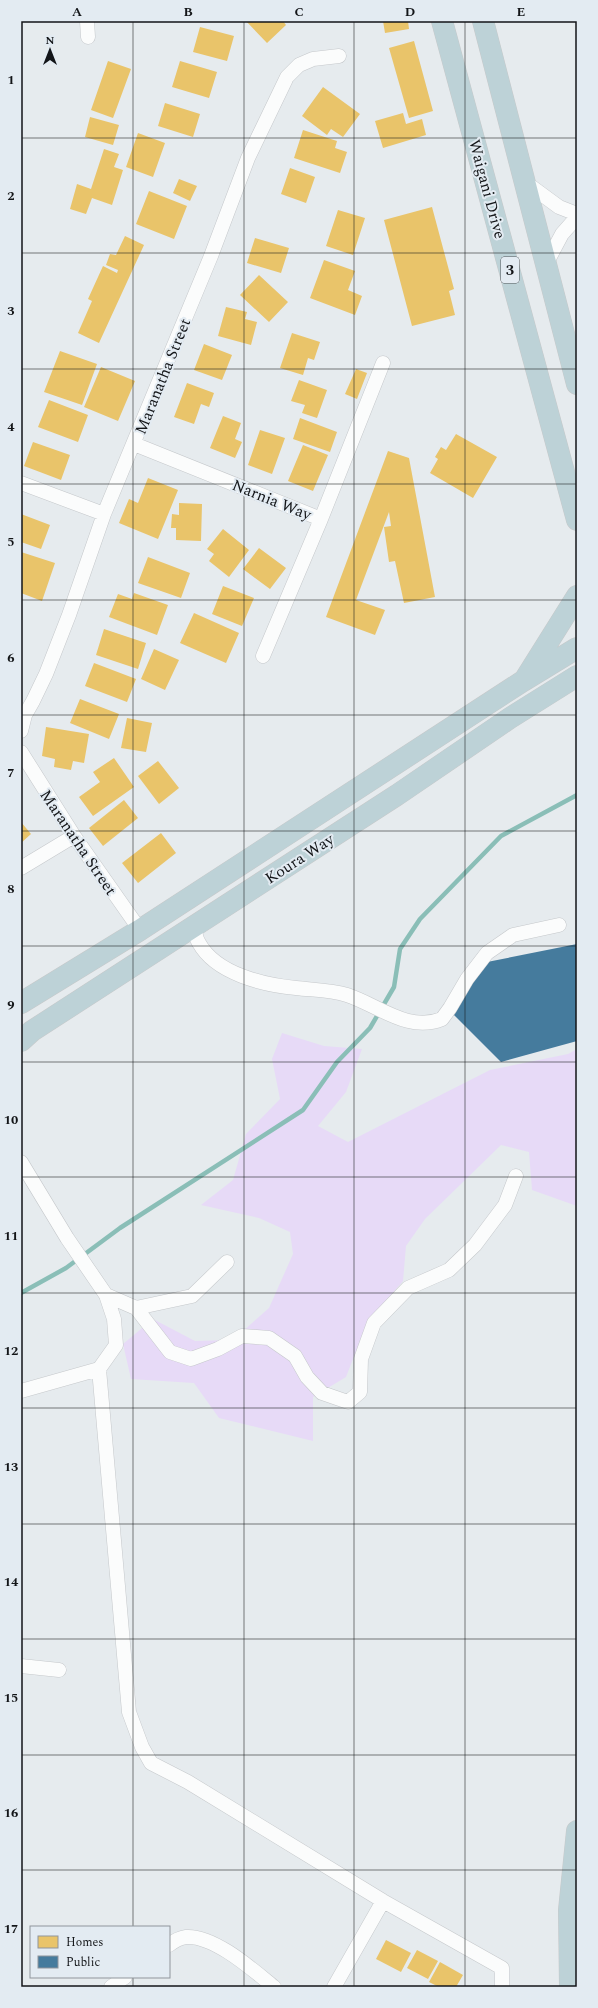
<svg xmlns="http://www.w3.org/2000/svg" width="598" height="2008" viewBox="0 0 598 2008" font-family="Spectral,serif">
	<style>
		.green { fill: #e7daf7 }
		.homes { fill: #e9c46a }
		.public { fill: #457b9d }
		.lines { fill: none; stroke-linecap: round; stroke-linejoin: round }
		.stream { stroke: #8abeb7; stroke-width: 4.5 }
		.minor-casing { stroke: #c5c8cb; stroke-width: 15 }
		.highway-casing { stroke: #c7c9ca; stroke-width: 22 }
		.minor { stroke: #fbfcfc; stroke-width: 14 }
		.highway { stroke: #bdd2d7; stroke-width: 21 }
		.grid { fill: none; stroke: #131518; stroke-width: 1; stroke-opacity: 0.55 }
		.labels { text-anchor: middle; stroke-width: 4; stroke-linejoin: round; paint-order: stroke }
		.shield { fill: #e3ebf2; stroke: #515559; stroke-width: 1 }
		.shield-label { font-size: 15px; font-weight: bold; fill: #131518 }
		.street-label { font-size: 16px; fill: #131518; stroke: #e3ebf2 }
		.neatline { fill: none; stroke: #131518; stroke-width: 1.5 }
		.grid-label { font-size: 13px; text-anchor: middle; font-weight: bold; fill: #131518 }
	</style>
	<rect width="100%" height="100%" fill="#e6ebee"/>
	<path class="green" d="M282 1033 324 1046 362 1049 346 1092 318 1126 348 1142 490 1070 568 1054 577 1049V1206L532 1190 529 1152 501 1145 425 1219 406 1246 403 1281 367 1323 346 1377 313 1397V1441L219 1418 194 1383 131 1379 123 1344 153 1319 195 1341 233 1340 269 1308 293 1254 290 1232 259 1218 201 1205 233 1180 246 1134 280 1099 272 1059Z"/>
	<path class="homes" d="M246 21H283L286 25 267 43Z
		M383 21H408L409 29 385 33Z
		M200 27 234 36 227 61 193 52Z
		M414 41 433 111 409 118 389 48Z
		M108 61 131 69 113 118 91 110Z
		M180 61 217 72 209 98 172 87Z
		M323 87 360 114 343 137 331 129 327 135 302 116Z
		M165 103 200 114 193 137 158 126Z
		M403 113 406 124 422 119 426 135 383 148 375 121Z
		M90 117 119 125 113 145 85 137Z
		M303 130 337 141 335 148 347 152 340 173 294 158Z
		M138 133 165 143 153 177 126 167Z
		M104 149 119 154 114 167 123 170 112 205 92 198 86 214 70 209 77 184 91 189Z
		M290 168 315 177 306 203 281 194Z
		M179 179 197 186 190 201 173 193Z
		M149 191 187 206 174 239 136 224Z
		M432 207 454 289 449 291 455 315 412 326 384 220Z
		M338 210 365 218 353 255 326 246Z
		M125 236 144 245 99 343 78 333 92 301 88 299 103 266 117 273 118 270 106 265 110 254 116 255Z
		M255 238 289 248 281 273 247 263Z
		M324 260 355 271 348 290 362 296 355 315 310 298Z
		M259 275 288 302 269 322 240 295Z
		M226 307 247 312 245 319 257 322 251 345 218 336Z
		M292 333 320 342 314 360 308 358 303 375 280 368Z
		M204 344 232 355 222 380 194 370Z
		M60 351 97 364 82 405 44 392Z
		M101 367 135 381 118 421 84 407Z
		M356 369 367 373 357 399 345 394Z
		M299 380 327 390 317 418 302 413 305 405 291 401Z
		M187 383 214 393 209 407 201 404 194 424 174 417Z
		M49 400 88 415 78 442 38 427Z
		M223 416 241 423 235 439 242 442 235 458 210 448Z
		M300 418 337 432 330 452 293 439Z
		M260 430 285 438 272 474 248 465Z
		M456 434 497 457 473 498 430 473 438 459 435 457 441 447 446 450Z
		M33 442 70 455 61 480 24 466Z
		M303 445 328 455 313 491 288 481Z
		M388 451 409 458 435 597 404 603 395 561 389 562 384 527 391 526 389 512 356 600 385 610 375 635 326 617Z
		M148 478 178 490 158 539 119 523 129 499 138 503Z
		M179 503 202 504 201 541 176 540V528H171L172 514 179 515Z
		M21 514 50 525 41 549 21 542Z
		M223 529 249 550 229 577 209 561 214 554 207 549Z
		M259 548 286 568 270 589 243 569Z
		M21 552 55 563 42 601 21 593Z
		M148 557 190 573 181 598 138 583Z
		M223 586 254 598 242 626 212 614Z
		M134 593 168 605 157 635 109 617 118 594 132 599Z
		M194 613 239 633 226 663 180 643Z
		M104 629 146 643 138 669 96 655Z
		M154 649 179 660 165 690 141 679Z
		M94 663 136 679 127 702 85 686Z
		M80 699 119 714 109 739 70 723Z
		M127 718 152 723 146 752 121 748Z
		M46 727 89 734 84 763 73 761 71 770 54 767 55 759 42 756Z
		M114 758 134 787 93 816 79 797 100 782 93 772Z
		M158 761 179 788 159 804 138 776Z
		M124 800 138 818 103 846 89 828Z
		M21 822 31 834 21 843Z
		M161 833 176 853 138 883 122 863Z
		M386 1940 411 1953 401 1972 376 1959Z
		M417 1950 438 1961 428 1979 407 1968Z
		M440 1962 463 1975 456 1987H439L429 1982Z"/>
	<path class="public" d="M577 944V1041L501 1062 453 1014 482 963Z"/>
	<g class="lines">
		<path class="stream" d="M21 1293 66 1268 120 1228 303 1110 337 1062 370 1028 394 987 400 949 420 919 501 836 577 795"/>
		<defs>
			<path id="minor" d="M87 21 88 37
				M525 182 559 207 577 214
				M546 264 562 234 577 217
				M134 444 321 519 383 363
				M21 483 104 514
				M263 656 321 519
				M21 731 25 715 33 701 46 674 69 615 104 514 211 256 248 158 287 77 299 65 313 59 339 56
				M21 752 74 836 140 930
				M21 868 74 836
				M194 926C195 931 196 939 199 943 216 974 264 985 296 988 313 990 331 990 347 995 378 1005 408 1033 442 1019L450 1008 467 979 487 953 513 935 559 925
				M21 1162 67 1238 106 1295 114 1319 116 1345 99 1369 129 1712 142 1747 151 1763 188 1782 383 1901 502 1968V1987
				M106 1295 136 1308 192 1296 227 1262
				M136 1308 170 1352 191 1359 218 1349 242 1336 269 1338 295 1356 307 1377 322 1393 348 1402 360 1392 361 1359 374 1323 408 1288 449 1270 475 1245 505 1205 516 1176
				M21 1391 99 1369
				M21 1666 59 1670
				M169 1945C174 1941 179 1938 186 1937 214 1935 253 1970 274 1987
				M111 1987 125 1977
				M334 1987 383 1901"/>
			<path id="highway" d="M442 21 577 520
				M483 21 577 384
				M525 679 577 596
				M21 1003 140 930 523 681 577 648
				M21 1041 32 1031 397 795 510 718 577 676
				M570 1987 569 1910 577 1831"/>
		</defs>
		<use href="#minor" class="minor-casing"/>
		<use href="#highway" class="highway-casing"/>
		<use href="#minor" class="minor"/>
		<use href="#highway" class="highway"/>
	</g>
	<path class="grid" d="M133 21V1927M244 21V1987M354 21V1987M465 21V1987M21 138H577M21 253H577M21 369H577M21 484H577M21 600H577M21 715H577M21 831H577M21 946H577M21 1062H577M21 1177H577M21 1293H577M21 1408H577M21 1524H577M21 1639H577M21 1755H577M21 1870H577M133 1977V1987"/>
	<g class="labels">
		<rect class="shield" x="501" y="257" width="18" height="26" rx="3"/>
		<g class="shield-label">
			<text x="510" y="275">3</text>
		</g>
		<g class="street-label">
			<text transform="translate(488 189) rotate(75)" y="6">Waigani Drive</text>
			<text transform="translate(162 376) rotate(-68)" y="6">Maranatha Street</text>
			<text transform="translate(272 499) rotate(22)" y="6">Narnia Way</text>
			<text transform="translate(79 842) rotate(56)" y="6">Maranatha Street</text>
			<text transform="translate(299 858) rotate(-33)" y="6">Koura Way</text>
		</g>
	</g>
	<rect width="598" height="2008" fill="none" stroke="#e3ebf2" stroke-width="44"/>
	<rect x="30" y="1926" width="140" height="52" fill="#e3ebf2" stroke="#90959b"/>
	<rect x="38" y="1936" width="20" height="12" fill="#e9c46a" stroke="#90959b"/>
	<text x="66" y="1946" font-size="12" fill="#131518">Homes</text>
	<rect x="38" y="1956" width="20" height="12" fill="#457b9d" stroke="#90959b"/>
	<text x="66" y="1966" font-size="12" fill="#131518">Public</text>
	<g transform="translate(50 50)" stroke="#e3ebf2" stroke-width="3" paint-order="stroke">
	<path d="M0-3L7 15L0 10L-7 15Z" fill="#131518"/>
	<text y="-6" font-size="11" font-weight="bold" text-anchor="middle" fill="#131518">N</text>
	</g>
	<rect x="22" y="22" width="554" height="1964" class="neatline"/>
	<g class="grid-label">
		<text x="77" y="16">A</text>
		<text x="188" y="16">B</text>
		<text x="299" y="16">C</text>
		<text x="410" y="16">D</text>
		<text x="521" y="16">E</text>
		<text x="11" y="84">1</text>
		<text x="11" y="200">2</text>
		<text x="11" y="315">3</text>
		<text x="11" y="431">4</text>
		<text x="11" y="546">5</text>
		<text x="11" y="662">6</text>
		<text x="11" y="777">7</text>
		<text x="11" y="893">8</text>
		<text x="11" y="1009">9</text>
		<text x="11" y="1124">10</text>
		<text x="11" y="1240">11</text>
		<text x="11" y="1355">12</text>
		<text x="11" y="1471">13</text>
		<text x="11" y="1586">14</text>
		<text x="11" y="1702">15</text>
		<text x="11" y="1817">16</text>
		<text x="11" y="1933">17</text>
	</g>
</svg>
